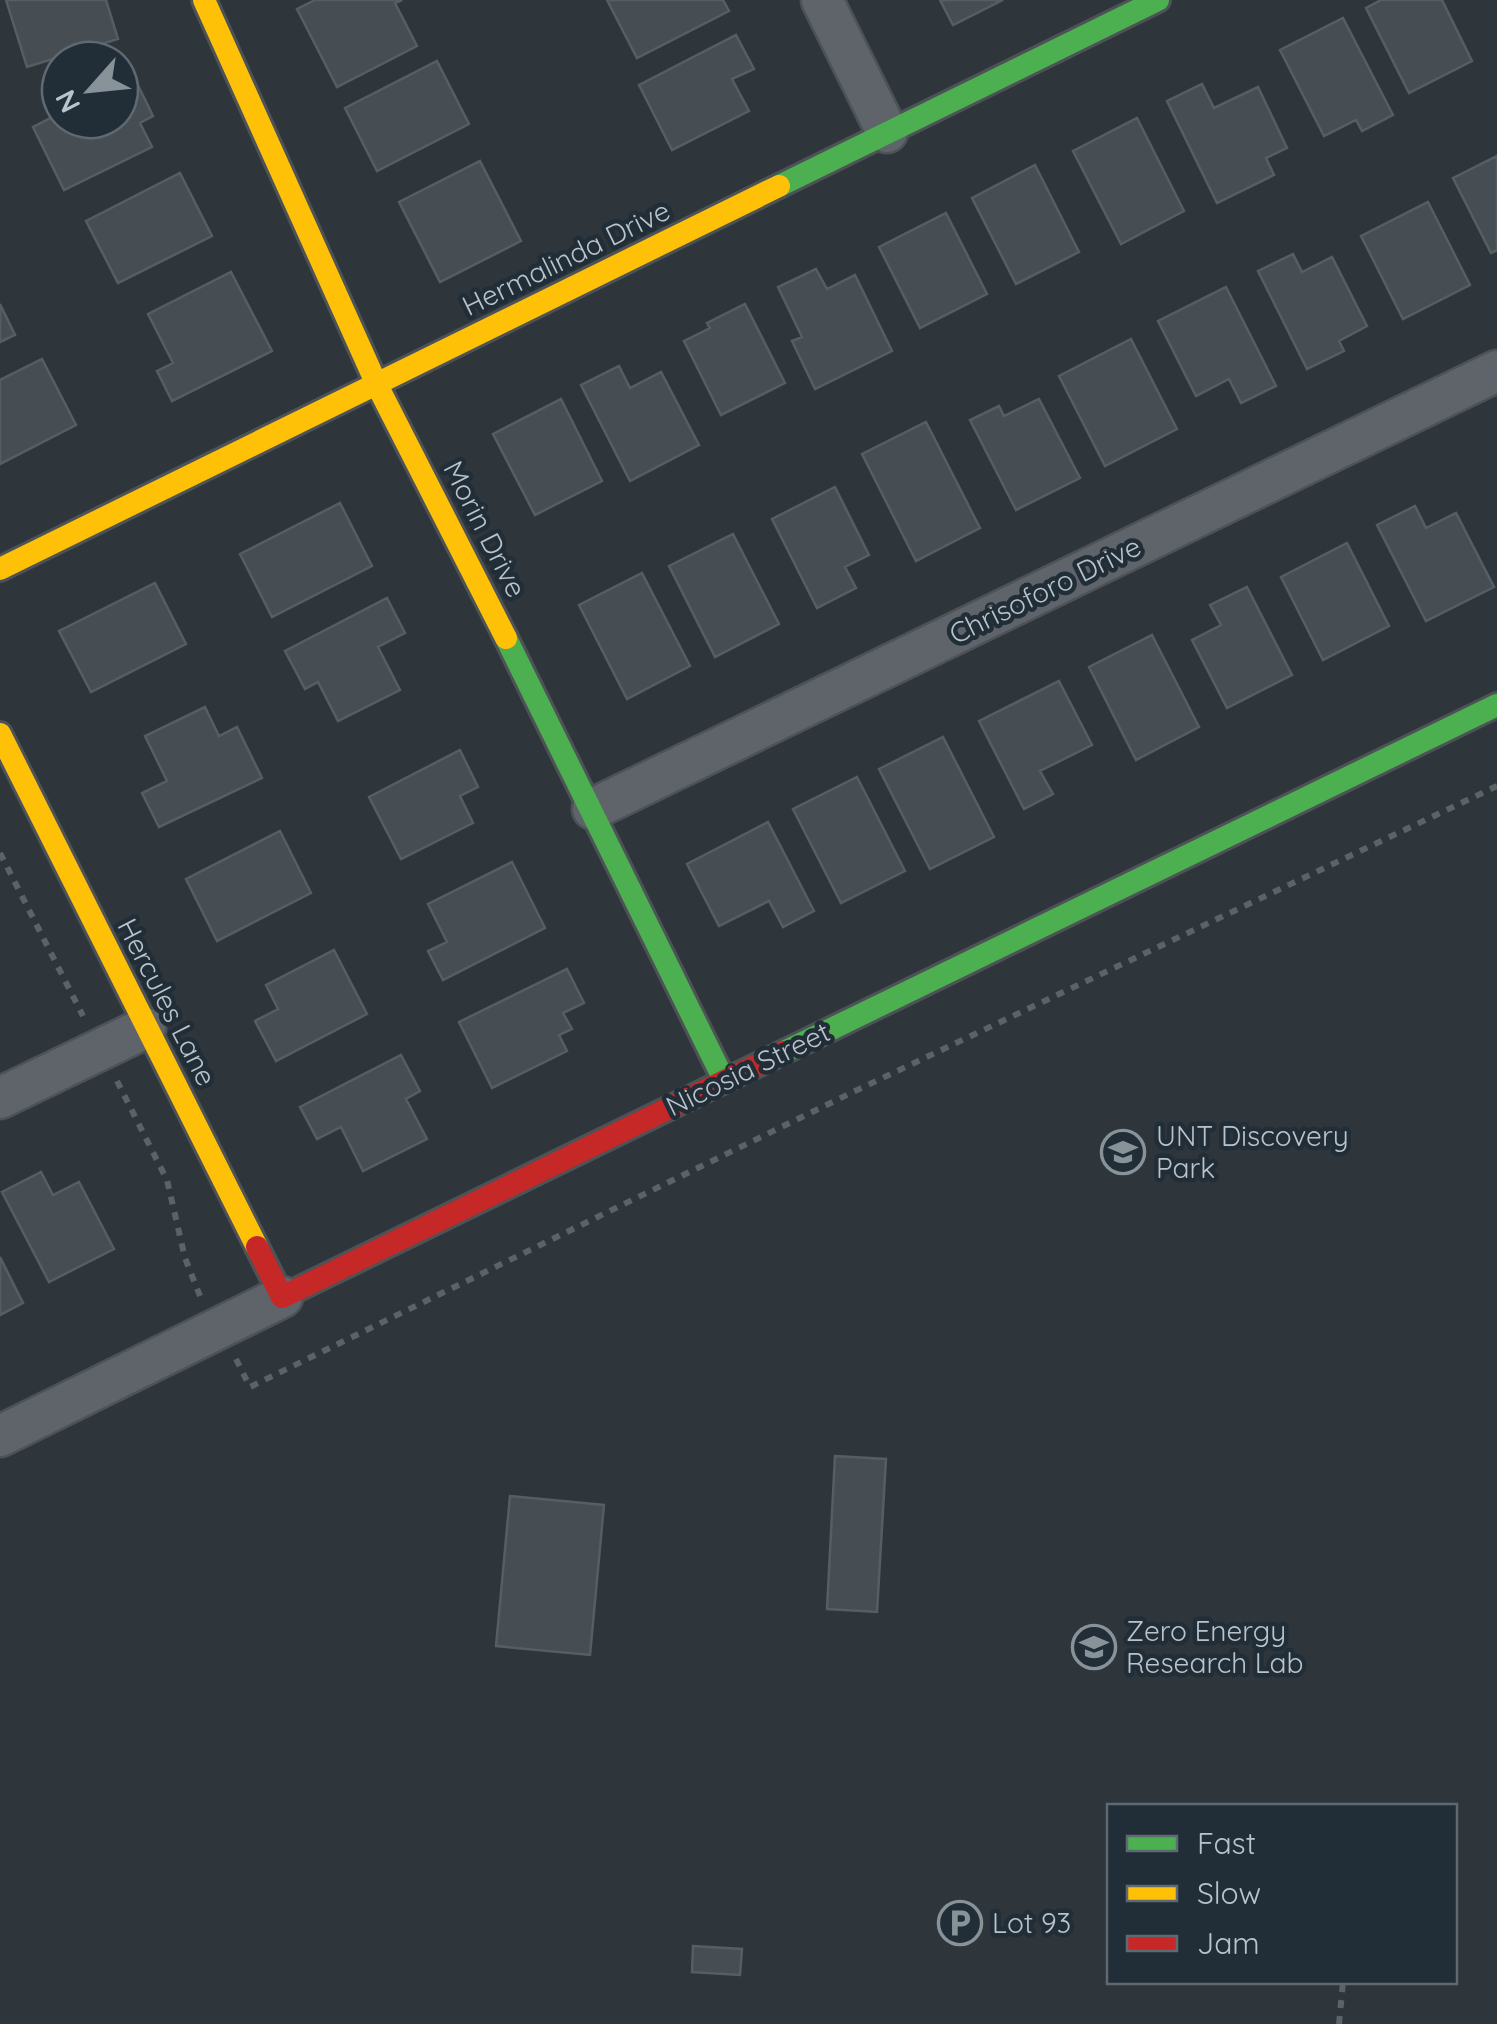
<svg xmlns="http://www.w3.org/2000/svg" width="1497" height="2024" viewBox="0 0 1497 2024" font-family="Quicksand,sans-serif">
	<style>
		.building { fill: #474e53; stroke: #565e63; stroke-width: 2.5 }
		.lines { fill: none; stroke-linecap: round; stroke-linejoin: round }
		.street-casing { stroke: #4c5256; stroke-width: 45 }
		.fast-casing { stroke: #4c5256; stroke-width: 28 }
		.slow-casing { stroke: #4c5256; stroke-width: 28 }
		.jam-casing { stroke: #4c5256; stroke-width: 28 }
		.path { stroke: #5c6367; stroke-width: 6; stroke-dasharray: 8 8; stroke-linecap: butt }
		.street { stroke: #5e646a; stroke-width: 40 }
		.fast { stroke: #4caf50; stroke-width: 22 }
		.slow { stroke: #ffc107; stroke-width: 22 }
		.jam { stroke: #c62828; stroke-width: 22 }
		.labels { text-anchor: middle; stroke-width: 9; stroke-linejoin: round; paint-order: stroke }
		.street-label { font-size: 28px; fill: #b9c3cb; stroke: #212d37 }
		.poi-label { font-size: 28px; fill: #b9c3cb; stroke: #212d37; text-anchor: start }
	</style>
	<rect width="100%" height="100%" fill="#2e363c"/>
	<path class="building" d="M6 0H106L118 39 27 67Z
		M315 0H402L395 3 417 46 337 87 297 9Z
		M607 0H723L729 11 637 58Z
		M940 0H1003L953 25Z
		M1381 0H1442L1472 61 1409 93 1366 8Z
		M1343 18 1393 115 1362 131 1356 120 1324 136 1280 50Z
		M736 35 754 69 732 79 749 111 672 150 639 85Z
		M437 61 469 124 377 171 345 108Z
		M134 77 153 116 140 123 152 147 64 190 33 127 60 113V120H120V84Z
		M1202 84 1214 108 1258 87 1287 148 1266 158 1274 175 1217 203 1167 101Z
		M1137 118 1184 211 1121 244 1073 151Z
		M1497 156V250L1491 253 1453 178Z
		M480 161 521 241 440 282 399 202Z
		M1035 165 1079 252 1016 284 972 198Z
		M180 173 212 236 118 283 86 221Z
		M1428 202 1470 285 1403 319 1361 236Z
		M946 213 987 294 920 328 879 247Z
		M1293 254 1302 272 1332 257 1367 326 1339 341 1344 351 1307 369 1258 271Z
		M816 269 827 289 855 275 892 351 815 389 792 341 802 337 778 287Z
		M231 272 272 351 172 401 157 371 173 363 148 314Z
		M1226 287 1276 386 1241 403 1229 379 1196 396 1158 321Z
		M0 304 15 335 0 342Z
		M745 304 785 383 721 415 684 341 710 328 707 323Z
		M1131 339 1177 429 1105 466 1059 376Z
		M42 359 76 425 0 464V380Z
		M619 366 630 388 661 372 699 445 630 481 581 385Z
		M561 399 602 481 535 515 493 434Z
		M1039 399 1080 478 1016 510 970 420 999 406 1004 416Z
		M926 422 980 528 916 561 862 454Z
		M835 487 869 555 845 567 856 588 817 608 772 519Z
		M340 503 372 566 272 617 240 554Z
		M1415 506 1426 528 1456 513 1494 587 1426 621 1377 525Z
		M733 534 779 624 715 657 669 566Z
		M1347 543 1389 626 1323 660 1281 577Z
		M642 573 690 666 627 699 579 605Z
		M155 583 186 644 91 692 59 631Z
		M1247 587 1292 675 1227 708 1192 640 1221 625 1210 605Z
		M387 598 405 633 378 647 400 690 338 721 318 682 305 689 285 651Z
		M1152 635 1199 727 1136 760 1089 667Z
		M1059 681 1092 745 1040 771 1053 794 1024 809 979 721Z
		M205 707 219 736 237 727 262 778 159 827 142 793 167 781 145 736Z
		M943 737 994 837 930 869 879 769Z
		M460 750 478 787 460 796 473 823 401 859 369 797Z
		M857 777 905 871 841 903 793 809Z
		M768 822 814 911 783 927 769 901 719 926 687 864Z
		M280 831 311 893 217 941 186 879Z
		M512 862 545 928 443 980 428 951 447 942 428 904Z
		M334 950 367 1014 276 1061 255 1021 278 1009 266 985Z
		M567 969 584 1003 563 1013 572 1029 559 1035 567 1051 492 1088 459 1022Z
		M401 1055 420 1091 406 1099 427 1139 363 1171 341 1127 317 1139 300 1107Z
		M41 1172 53 1195 79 1182 114 1249 49 1282 2 1192Z
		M0 1257 23 1303 0 1315Z
		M835 1456 886 1459 877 1612 827 1609Z
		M510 1496 604 1505 590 1655 496 1646Z
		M693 1946 742 1949 740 1975 692 1972Z"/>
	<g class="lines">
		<defs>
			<path id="street" d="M822 0 887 132
				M593 809 1497 371
				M0 1098 145 1028
				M0 1436 282 1297"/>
			<path id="fast" d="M779 186 1158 0
				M506 638 724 1080
				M784 1052 1497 705"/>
			<path id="slow" d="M204 0 377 385 506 638
				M0 569 779 186
				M0 734 257 1247"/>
			<path id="jam" d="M257 1247 282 1297 784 1052"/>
		</defs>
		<use href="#street" class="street-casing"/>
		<use href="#fast" class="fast-casing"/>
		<use href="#slow" class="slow-casing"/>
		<use href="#jam" class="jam-casing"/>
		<path class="path" d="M0 853 83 1016
			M117 1081 167 1180 185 1258 200 1296
			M236 1359 250 1387 853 1092 1497 786
			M1339 2024 1343 1982"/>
		<use href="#street" class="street"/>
		<use href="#fast" class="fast"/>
		<use href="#slow" class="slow"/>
		<use href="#jam" class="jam"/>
	</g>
	<defs>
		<symbol id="university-ring" viewBox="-11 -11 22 22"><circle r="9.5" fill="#212d37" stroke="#889299" stroke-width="1.5"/><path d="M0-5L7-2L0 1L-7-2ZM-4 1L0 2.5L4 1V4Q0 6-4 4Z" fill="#889299"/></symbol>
		<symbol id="parking-ring" viewBox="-11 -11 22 22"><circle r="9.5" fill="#212d37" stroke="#889299" stroke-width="1.5"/><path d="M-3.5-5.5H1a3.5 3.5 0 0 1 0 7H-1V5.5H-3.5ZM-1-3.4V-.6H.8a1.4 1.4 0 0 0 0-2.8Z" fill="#889299"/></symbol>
	</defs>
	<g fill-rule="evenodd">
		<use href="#university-ring" x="1098" y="1127" width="50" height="50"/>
		<use href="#university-ring" x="1069" y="1622" width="50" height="50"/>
		<use href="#parking-ring" x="935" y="1898" width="50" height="50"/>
	</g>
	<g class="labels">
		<g class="street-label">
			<text transform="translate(566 258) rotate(-26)" y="10">Hermalinda Drive</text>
			<text transform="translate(485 529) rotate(63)" y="10">Morin Drive</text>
			<text transform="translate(1045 590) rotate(-26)" y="10">Chrisoforo Drive</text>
			<text transform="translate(167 1002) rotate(63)" y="10">Hercules Lane</text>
			<text transform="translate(748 1069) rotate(-26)" y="10">Nicosia Street</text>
		</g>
		<g class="poi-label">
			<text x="1156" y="1146">UNT Discovery<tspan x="1156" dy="32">Park</tspan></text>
			<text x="1126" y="1641">Zero Energy<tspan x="1126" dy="32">Research Lab</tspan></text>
			<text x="992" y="1933">Lot 93</text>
		</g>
	</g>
	<rect x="1107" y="1804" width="350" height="180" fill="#212d37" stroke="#5e6972" stroke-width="2.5"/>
	<rect x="1127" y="1836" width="50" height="15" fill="#4caf50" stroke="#5e6972" stroke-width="2.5"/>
	<text x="1197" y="1854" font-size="30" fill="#b9c3cb">Fast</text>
	<rect x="1127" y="1886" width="50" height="15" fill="#ffc107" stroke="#5e6972" stroke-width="2.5"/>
	<text x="1197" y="1904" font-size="30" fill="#b9c3cb">Slow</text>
	<rect x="1127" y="1936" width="50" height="15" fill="#c62828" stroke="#5e6972" stroke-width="2.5"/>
	<text x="1197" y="1954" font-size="30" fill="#b9c3cb">Jam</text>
	<g transform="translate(90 90) rotate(243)"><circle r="48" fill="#212d37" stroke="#5e6972" stroke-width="2.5"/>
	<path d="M0-8L18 38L0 25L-18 38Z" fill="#889299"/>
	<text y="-15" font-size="28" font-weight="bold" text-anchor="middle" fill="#b9c3cb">N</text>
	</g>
</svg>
